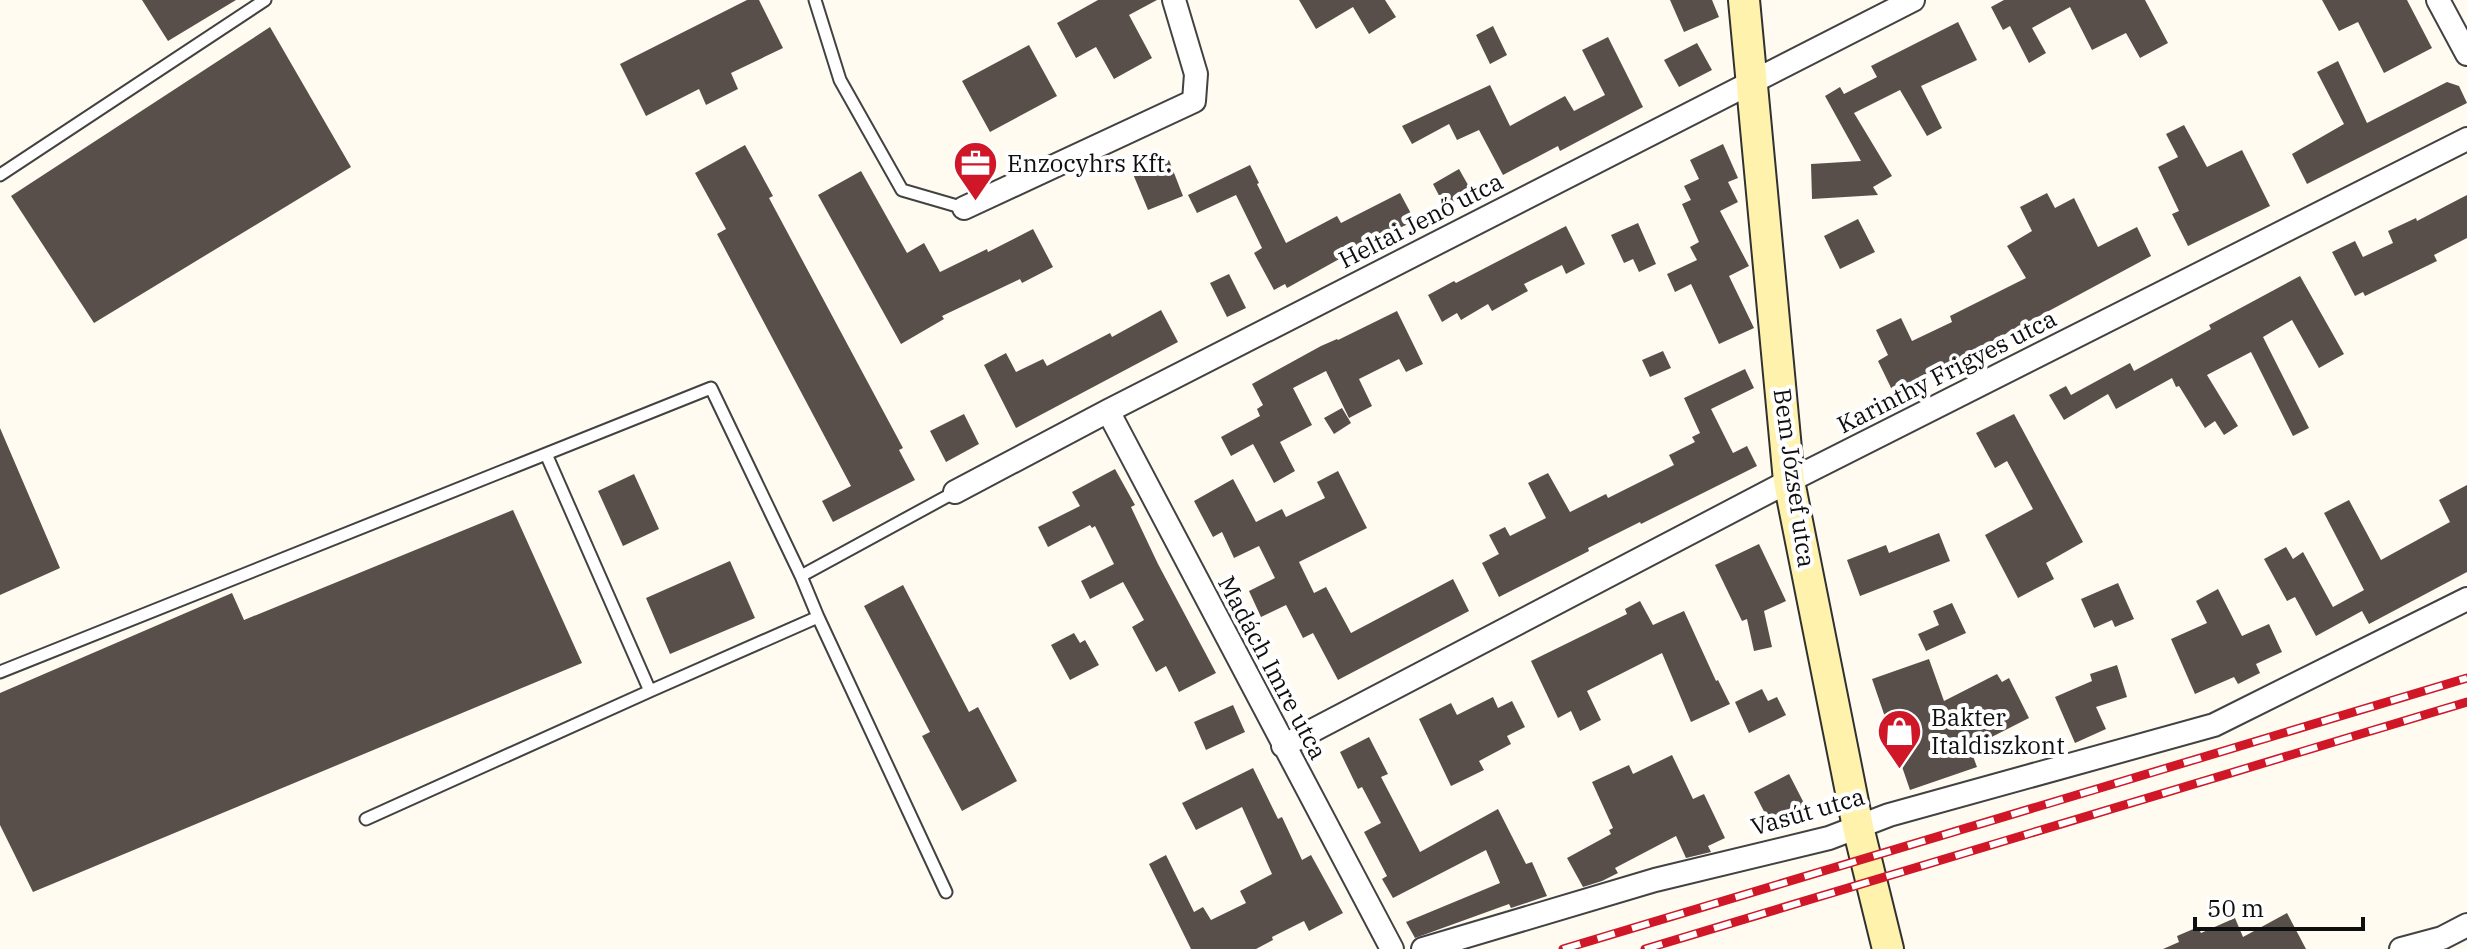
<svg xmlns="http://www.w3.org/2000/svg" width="2467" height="949" viewBox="0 0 2467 949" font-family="'IBM Plex Serif',serif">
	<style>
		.building { fill: #594f4a }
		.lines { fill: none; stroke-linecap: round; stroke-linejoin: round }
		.service-casing { stroke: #424242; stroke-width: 15 }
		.minor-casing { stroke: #424242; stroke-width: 26 }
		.secondary-casing { stroke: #313131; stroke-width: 34 }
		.service { stroke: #fff; stroke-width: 11 }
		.minor { stroke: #fff; stroke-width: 22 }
		.secondary { stroke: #fff2ac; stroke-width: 30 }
		.rail-casing { stroke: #cf1728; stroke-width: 9 }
		.rail { stroke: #fff; stroke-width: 6; stroke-dasharray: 18; stroke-linecap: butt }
		.labels { text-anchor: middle; stroke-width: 8; stroke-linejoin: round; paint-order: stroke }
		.poi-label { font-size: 24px; fill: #0f0f0f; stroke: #fff; text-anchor: start }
		.street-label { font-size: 24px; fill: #0f0f0f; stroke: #fff }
	</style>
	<rect width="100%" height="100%" fill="#fffbf1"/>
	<path class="building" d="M142 0H236L168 41Z
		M747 0H759L783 48 731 73 738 89 706 105 699 89 646 116 620 64Z
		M1098 0H1157L1129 15 1152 58 1114 79 1096 47 1076 58 1057 23Z
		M1299 0H1385L1396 17 1369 34 1353 7 1316 29Z
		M1670 0H1712L1719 17 1684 32Z
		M2004 0H2145L2168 43 2140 58 2126 33 2092 50 2070 7 2032 28 2046 53 2029 63 2010 26 2003 30 1991 7Z
		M2322 0H2407L2432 48 2384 73 2358 22 2339 31Z
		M1958 22 1977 60 1921 86 1942 128 1927 136 1900 90 1854 113 1892 176 1873 187 1878 195 1812 199 1811 164 1861 161 1825 96 1840 87 1844 94 1877 77 1871 66Z
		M1493 26 1507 55 1490 64 1476 35Z
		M270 27 351 167 94 323 11 196Z
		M1608 37 1643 107 1560 151 1558 146 1503 175 1479 130 1457 140 1449 124 1412 144 1402 126 1490 85 1510 126 1565 96 1574 111 1605 95 1582 50Z
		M1697 43 1712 70 1679 87 1664 60Z
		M1029 45 1057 96 990 132 962 81Z
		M2338 61 2367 123 2447 82 2459 86 2467 103 2307 184 2292 154 2344 124 2317 72Z
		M2184 125 2207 167 2242 150 2270 206 2188 246 2172 214 2179 211 2158 167 2178 157 2166 134Z
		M1723 144 1738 178 1728 182 1738 202 1720 211 1749 266 1729 276 1754 328 1719 344 1691 284 1675 292 1667 274 1697 260 1690 247 1699 242 1682 204 1691 200 1684 186 1699 179 1690 160Z
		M745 145 773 196 769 198 903 448 899 450 915 480 833 522 822 501 851 486 717 234 726 229 695 173Z
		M1169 160 1183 196 1148 210 1133 174Z
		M1250 165 1259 183 1257 184 1286 243 1337 216 1341 223 1400 193 1415 221 1379 237 1287 288 1285 284 1274 290 1254 253 1262 248 1236 195 1197 213 1188 195Z
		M1459 169 1472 192 1445 207 1433 184Z
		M861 171 907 253 924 243 940 272 987 249 988 252 1033 229 1053 267 1022 283 1020 279 942 316 944 319 901 344 818 195Z
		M2047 193 2055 208 2074 198 2098 247 2137 227 2151 256 1894 394 1878 361 1888 355 1876 330 1901 318 1912 341 1952 322 1950 316 2026 278 2007 246 2032 231 2020 207Z
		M2467 195V238L2434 255 2437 261 2365 296 2363 292 2355 296 2332 252 2355 241 2363 257 2393 243 2388 231 2416 218 2417 221Z
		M1858 219 1875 252 1840 269 1824 236Z
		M1638 223 1656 264 1639 272 1633 259 1624 263 1611 235Z
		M1566 226 1585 264 1566 274 1562 265 1524 284 1528 291 1492 311 1488 304 1461 320 1457 313 1442 322 1428 295 1454 281 1456 283Z
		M1229 274 1246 308 1227 317 1210 283Z
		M2300 276 2344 354 2319 368 2292 320 2263 337 2309 428 2293 436 2251 352 2207 375 2238 426 2224 435 2215 421 2205 428 2179 386 2176 387 2172 378 2116 409 2108 394 2064 420 2049 395 2066 386 2071 395 2130 363 2134 371 2211 329 2209 325Z
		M1161 310 1178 342 1016 428 984 365 1006 353 1016 372 1043 359 1047 366 1110 333 1112 337Z
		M1397 311 1423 364 1406 372 1399 359 1359 379 1372 406 1349 418 1326 371 1293 388 1312 425 1280 442 1295 471 1274 483 1253 444 1231 456 1221 437 1260 416 1257 409 1263 405 1252 384 1321 346 1337 339 1338 340Z
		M1663 351 1671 368 1650 377 1642 360Z
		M1745 369 1754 388 1711 409 1733 453 1747 446 1757 466 1641 524 1640 522 1588 548 1589 551 1499 597 1482 563 1499 554 1489 535 1505 527 1510 536 1546 518 1528 483 1548 473 1570 512 1606 494 1608 498 1674 465 1669 455 1695 442 1692 437 1700 433 1684 398Z
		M1342 408 1351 423 1334 434 1324 418Z
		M964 414 979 444 946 462 930 431Z
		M2014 414 2083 542 2046 563 2054 579 2018 598 1985 535 2033 509 2007 461 1995 468 1976 433Z
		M0 428 60 568 0 595Z
		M1115 469 1135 505 1131 507 1158 564 1216 673 1179 692 1166 666 1156 672 1132 627 1144 620 1123 582 1090 599 1081 581 1114 564 1095 526 1092 528 1090 525 1048 547 1038 527 1080 506 1072 492Z
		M1338 471 1367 528 1299 562 1314 593 1326 587 1351 633 1453 579 1469 611 1338 680 1313 633 1303 638 1286 605 1261 617 1249 591 1275 578 1259 546 1234 558 1222 532 1213 537 1194 501 1233 479 1256 522 1282 509 1286 517 1325 498 1317 482Z
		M634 474 659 529 623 546 598 491Z
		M2467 485V572L2369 624 2362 611 2316 636 2295 597 2287 601 2264 559 2286 547 2293 559 2303 552 2333 607 2364 590 2324 513 2349 500 2381 560 2450 522 2439 500Z
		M513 510 582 663 33 892 0 825V693L232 593 244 620Z
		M1939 533 1950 561 1860 596 1847 560 1886 545 1889 553Z
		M1759 544 1786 601 1764 611 1772 647 1754 651 1747 619 1742 621 1715 565Z
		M730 561 755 618 670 654 646 598Z
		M2118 583 2134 619 2115 627 2112 620 2094 628 2081 599Z
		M903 585 969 712 978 707 1017 781 962 811 922 736 930 732 864 606Z
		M2218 589 2242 636 2269 624 2282 652 2256 664 2260 673 2238 684 2234 677 2195 694 2171 639 2207 623 2196 601Z
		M1640 601 1653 625 1684 611 1716 681 1718 680 1730 704 1691 722 1662 653 1587 691 1601 720 1580 731 1571 711 1558 718 1531 661 1627 614 1625 609Z
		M1952 603 1966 633 1926 651 1918 634 1939 625 1933 611Z
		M1074 633 1080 643 1085 640 1099 665 1070 680 1051 645Z
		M1929 659 1944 701 1997 674 2002 682 2009 678 2029 718 1970 748 1977 767 1910 790 1872 679Z
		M2117 665 2127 697 2096 707 2106 729 2075 743 2055 697 2092 681 2090 674Z
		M1762 689 1768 701 1777 697 1786 715 1749 733 1735 702Z
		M1493 697 1498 708 1512 701 1525 727 1507 736 1511 744 1479 761 1484 770 1451 786 1419 719 1451 703 1457 715Z
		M1233 705 1245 732 1206 750 1194 722Z
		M1369 737 1388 774 1381 777 1420 852 1498 809 1526 864 1532 862 1547 896 1511 908 1509 904 1415 938 1406 922 1500 883 1486 850 1393 898 1382 879 1387 876 1364 832 1381 823 1362 787 1358 789 1340 752Z
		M1672 755 1693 799 1704 794 1725 838 1708 846 1711 852 1686 858 1676 836 1615 868 1618 873 1602 881 1583 887 1567 858 1611 834 1609 830 1613 828 1592 782 1629 765 1633 774Z
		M1253 768 1278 819 1282 817 1302 860 1311 855 1343 913 1309 931 1304 921 1272 937 1273 940 1256 949H1191L1149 864 1166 855 1194 912 1203 907 1211 920 1246 903 1240 891 1272 874 1242 807 1196 830 1182 803Z
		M1789 774 1807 809 1772 827 1754 792Z
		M2287 913 2306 949H2163L2179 942 2177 936 2198 927 2201 933 2235 918 2243 937Z"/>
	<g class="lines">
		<defs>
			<path id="service" d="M815 0 840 80 902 190 964 208
				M0 175 265 0
				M546 454 650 691 818 617 801 576
				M818 617 946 892
				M0 672 711 388 801 576 955 492
				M366 819 650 691"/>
			<path id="minor" d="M2438 0 2467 54
				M964 208 1194 101 1196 74 1174 0
				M1108 411 1392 949
				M955 492 1108 411 1913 0
				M1283 746 1789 481 2467 139
				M1423 949 1655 880 1829 838 1889 815 2214 725 2467 599
				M2401 949 2442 938 2467 925"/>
			<path id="secondary" d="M1744 0 1789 481 1858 827 1888 949"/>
		</defs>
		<use href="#service" class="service-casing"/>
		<use href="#minor" class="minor-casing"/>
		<use href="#secondary" class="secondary-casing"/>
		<use href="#service" class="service"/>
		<use href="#minor" class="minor"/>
		<use href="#secondary" class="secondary"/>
		<defs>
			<path id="rail" d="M1563 949 2467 678
				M1645 949 2467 702"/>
		</defs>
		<use href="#rail" class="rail-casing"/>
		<use href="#rail" class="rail"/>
	</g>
	<defs>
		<symbol id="office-pin" viewBox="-11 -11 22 30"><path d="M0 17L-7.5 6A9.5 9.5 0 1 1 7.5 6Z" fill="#cf1728" stroke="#fff"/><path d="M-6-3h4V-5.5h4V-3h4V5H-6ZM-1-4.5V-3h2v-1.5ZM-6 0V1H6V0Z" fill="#fff"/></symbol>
		<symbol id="shop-pin" viewBox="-11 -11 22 30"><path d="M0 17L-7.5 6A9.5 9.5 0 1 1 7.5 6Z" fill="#cf1728" stroke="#fff"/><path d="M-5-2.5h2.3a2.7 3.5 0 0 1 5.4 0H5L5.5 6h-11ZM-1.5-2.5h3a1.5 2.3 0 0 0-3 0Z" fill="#fff"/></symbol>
	</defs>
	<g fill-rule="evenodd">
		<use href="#office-pin" x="950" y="138" width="51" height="69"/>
		<use href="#shop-pin" x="1874" y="706" width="51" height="69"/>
	</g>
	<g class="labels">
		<g class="poi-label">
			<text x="1007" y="172">Enzocyhrs Kft.</text>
			<text x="1931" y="726">Bakter<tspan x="1931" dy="28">Italdiszkont</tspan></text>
		</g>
		<g class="street-label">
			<text transform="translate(1421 221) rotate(-27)" y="8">Heltai Jenő utca</text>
			<text transform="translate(1947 372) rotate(-27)" y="8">Karinthy Frigyes utca</text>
			<text transform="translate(1794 478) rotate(82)" y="8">Bem József utca</text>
			<text transform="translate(1272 668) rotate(62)" y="8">Madách Imre utca</text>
			<text transform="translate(1808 812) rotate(-16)" y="8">Vasút utca</text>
		</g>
	</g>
	<path d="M2195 917v12h168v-12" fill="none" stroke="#0f0f0f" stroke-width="4"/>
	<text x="2207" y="917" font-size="24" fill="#0f0f0f" stroke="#ffffff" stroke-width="6" paint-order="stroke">50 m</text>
</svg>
